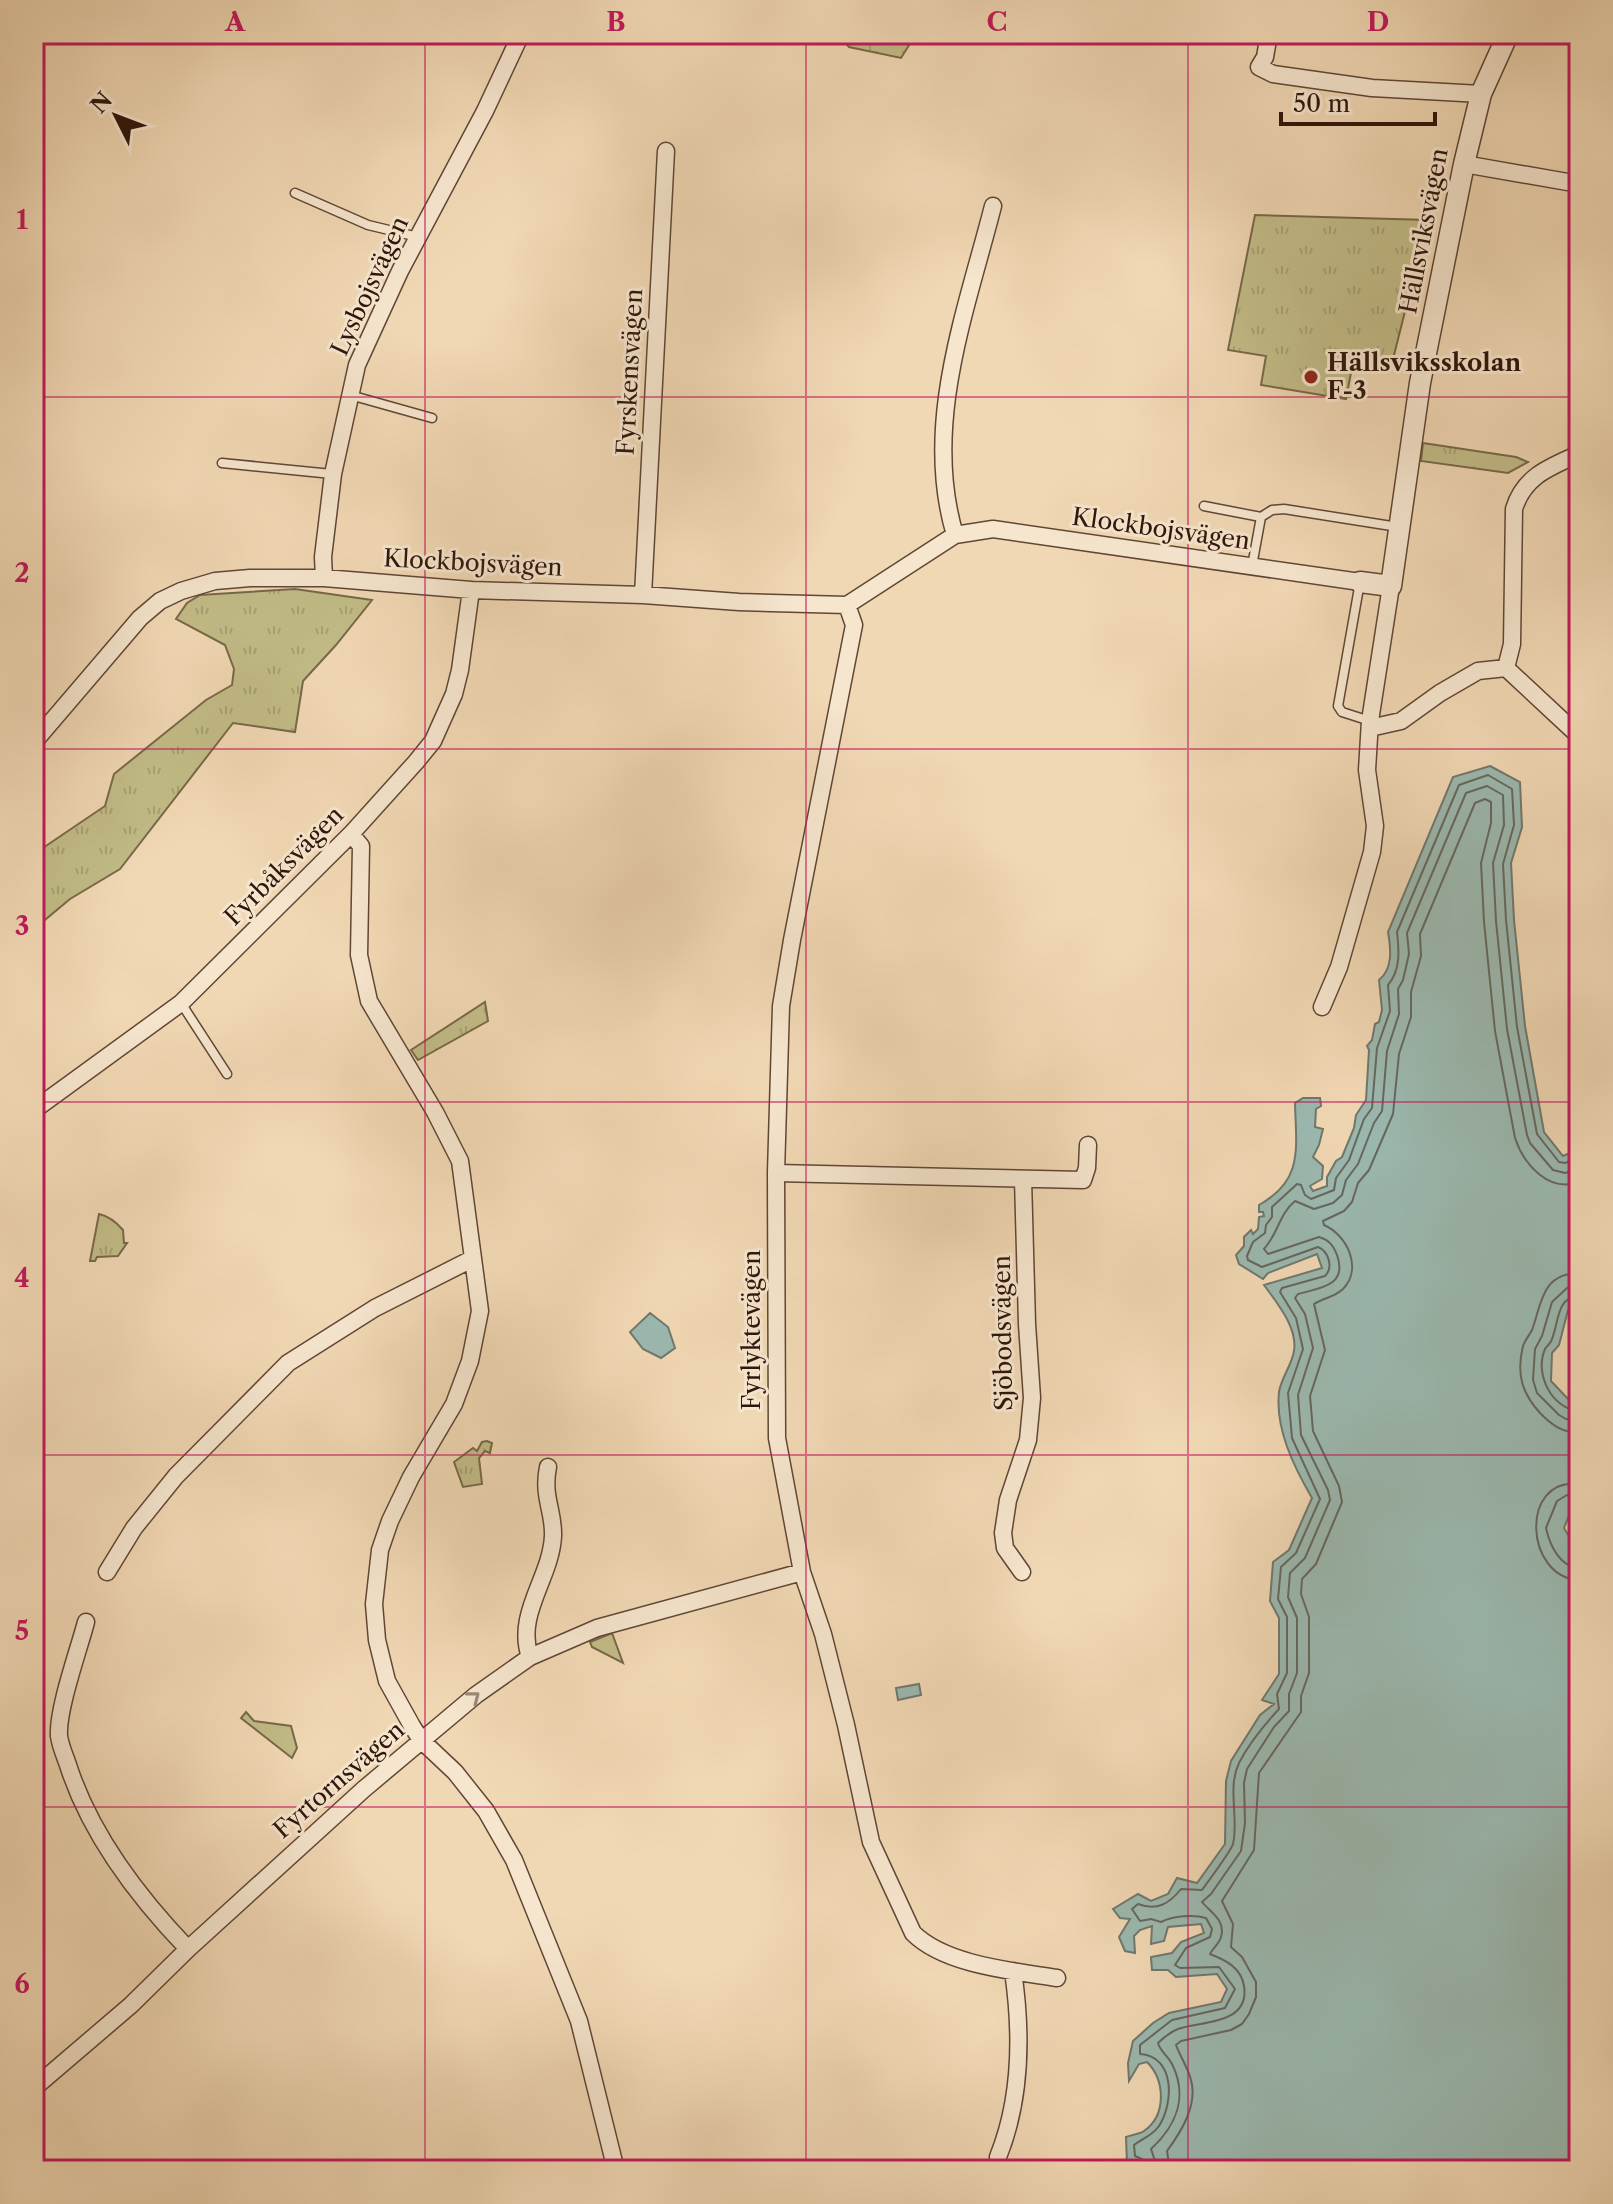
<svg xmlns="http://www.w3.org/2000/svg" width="1613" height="2204" viewBox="0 0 1613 2204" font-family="'Libre Caslon Text',serif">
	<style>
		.grass { fill: url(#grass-tufts); stroke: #786849; stroke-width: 2 }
		.wetland { fill: url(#wetland-marsh); stroke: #786849; stroke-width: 2 }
		.water { fill: #9bb9b0; stroke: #70776e; stroke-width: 2 }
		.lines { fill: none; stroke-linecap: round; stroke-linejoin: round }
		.shore { stroke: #65675e; stroke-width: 2 }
		.service-casing { stroke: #604635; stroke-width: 11 }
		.minor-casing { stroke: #604635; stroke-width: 19 }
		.tertiary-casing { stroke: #604635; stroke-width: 23 }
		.service { stroke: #f6e6ce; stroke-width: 8 }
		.minor { stroke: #f6e6ce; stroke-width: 16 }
		.tertiary { stroke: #f6e6ce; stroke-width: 20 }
		.oneway { stroke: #9c8876 }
		.grid { fill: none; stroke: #c2185b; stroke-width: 2; stroke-opacity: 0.55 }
		.poi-dot { fill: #8f2418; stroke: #f6e6ce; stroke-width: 3 }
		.labels { text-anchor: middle; stroke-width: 6; stroke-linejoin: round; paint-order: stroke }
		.street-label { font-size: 24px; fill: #2f150b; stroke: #f6e6ce }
		.poi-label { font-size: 24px; font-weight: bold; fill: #2f150b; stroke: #f6e6ce; text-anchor: start }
		.neatline { fill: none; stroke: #c2185b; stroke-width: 3 }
		.grid-label { font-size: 26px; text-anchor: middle; font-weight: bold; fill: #c2185b }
	</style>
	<defs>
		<pattern id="grass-tufts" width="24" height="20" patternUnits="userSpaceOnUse" patternTransform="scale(2)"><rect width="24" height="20" fill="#c2bc87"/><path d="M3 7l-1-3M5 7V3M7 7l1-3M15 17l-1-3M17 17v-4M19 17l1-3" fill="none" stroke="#a7a173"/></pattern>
		<pattern id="wetland-marsh" width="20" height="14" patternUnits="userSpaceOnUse" patternTransform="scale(2)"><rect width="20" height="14" fill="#c2bc87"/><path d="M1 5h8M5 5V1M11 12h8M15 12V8" fill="none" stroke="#a7a173"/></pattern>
	</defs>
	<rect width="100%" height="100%" fill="#f1d8b4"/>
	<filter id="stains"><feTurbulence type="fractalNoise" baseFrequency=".0025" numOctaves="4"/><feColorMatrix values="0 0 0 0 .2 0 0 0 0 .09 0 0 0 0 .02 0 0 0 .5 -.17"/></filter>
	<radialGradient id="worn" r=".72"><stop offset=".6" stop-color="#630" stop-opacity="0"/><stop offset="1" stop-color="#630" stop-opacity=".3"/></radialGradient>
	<path class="grass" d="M1255 215 1428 220 1392 363 1354 357 1346 399 1261 385 1266 356 1228 350Z
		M1423 443 1516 457 1528 462 1508 473 1421 461Z
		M295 589 372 600 336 645 303 681 295 732 233 723 120 869 70 899 34 929V854L105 806 114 774 206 700 232 685 234 669 225 645 176 619 187 603 200 595Z
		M485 1002 488 1021 418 1060 411 1050Z
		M99 1214C108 1216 117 1223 123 1230L124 1243H127L118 1256 97 1257 95 1261H90Z
		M487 1441 492 1443 490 1453 485 1451 479 1458 482 1484 463 1487 454 1462 473 1448 477 1451 482 1442Z
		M612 1633 623 1663 592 1647 590 1642Z
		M246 1712 254 1721 291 1726 297 1748 292 1758 241 1718Z"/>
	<path class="wetland" d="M838 34H916L901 58 849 47Z"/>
	<path class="water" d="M1490 766 1520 782 1522 827 1511 863 1514 920 1525 1026 1544 1132 1563 1156 1579 1149V1301L1568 1310 1559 1345 1552 1353 1551 1381 1571 1402 1579 1404V1514L1570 1513 1564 1528 1579 1553V2170H1142L1140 2166 1127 2164 1126 2137C1131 2135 1140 2134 1144 2131 1167 2115 1165 2080 1147 2062L1139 2064 1129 2081 1128 2063 1133 2041 1153 2023 1169 2013 1221 2002 1227 1989 1217 1974 1176 1977 1168 1970H1152L1151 1957 1172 1953 1181 1942 1204 1933 1201 1924 1168 1927 1164 1941 1151 1944 1152 1926 1140 1930 1134 1936 1135 1953 1125 1951 1119 1937 1130 1919 1120 1918 1113 1909 1138 1894 1151 1901 1168 1894 1177 1878 1197 1883 1225 1844 1226 1781 1231 1761 1260 1715 1274 1704 1262 1700 1279 1674V1618L1270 1601 1273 1562 1289 1550 1312 1498C1294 1467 1275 1429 1279 1392 1281 1378 1292 1365 1294 1351 1298 1328 1277 1303 1264 1285L1322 1268 1317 1254 1268 1273 1263 1279 1239 1264 1236 1255 1244 1246V1237L1251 1230 1253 1234 1258 1229 1259 1217 1264 1216 1263 1212H1259V1205C1304 1180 1296 1148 1295 1103L1303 1098H1320L1321 1106 1316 1109 1315 1127 1323 1129 1319 1145 1313 1157 1323 1166 1322 1179 1310 1186 1313 1191 1327 1186V1177L1336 1161 1342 1157 1354 1128 1356 1115 1366 1100 1369 1050 1367 1046 1372 1040 1375 1024 1379 1022 1382 1010 1379 980C1393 969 1391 949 1388 932L1453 777Z
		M650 1313 668 1327 675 1348 661 1358 643 1349 630 1332Z
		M919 1684 921 1695 898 1700 896 1688Z"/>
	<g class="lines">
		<path class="shore" d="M1579 1273C1541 1274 1542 1303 1532 1330 1529 1336 1525 1340 1523 1346 1516 1374 1522 1394 1541 1414 1553 1426 1562 1432 1579 1433
			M1579 1285 1567 1288 1552 1302 1542 1336 1535 1349 1533 1380 1537 1393 1559 1415 1566 1419 1579 1421
			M1579 1295C1556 1298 1559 1322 1552 1339 1551 1343 1547 1346 1545 1349 1534 1374 1552 1409 1579 1411
			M1579 1484C1519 1477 1525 1578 1579 1580
			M1579 1496 1567 1495 1557 1501 1546 1528C1550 1546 1560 1567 1579 1568
			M1148 2170 1146 2161 1135 2156 1134 2145C1143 2138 1152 2136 1159 2126 1174 2103 1175 2056 1140 2054V2045L1172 2020 1225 2008 1235 1989 1219 1967 1180 1968 1175 1965 1186 1948 1210 1937 1212 1929 1206 1918C1193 1914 1173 1916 1161 1922L1151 1919 1140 1921 1132 1909 1138 1904C1157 1911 1169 1904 1181 1889L1202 1890C1207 1883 1231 1851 1233 1844 1239 1818 1227 1788 1239 1763 1248 1745 1266 1723 1279 1709L1277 1694 1287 1673V1617L1278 1599 1281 1567 1296 1553 1320 1499 1292 1438 1288 1393 1303 1349 1296 1318 1280 1292 1282 1288 1325 1276C1334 1267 1328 1251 1318 1247L1262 1267 1248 1260 1247 1256 1253 1242 1265 1233 1266 1225 1272 1217V1207L1297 1184 1301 1185 1305 1195 1311 1199 1334 1190 1336 1178 1349 1160 1364 1119 1372 1108 1377 1048 1390 1011 1388 985C1401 970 1399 950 1397 932L1459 785 1488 775 1512 789 1514 825 1503 864 1506 920 1517 1027 1537 1134 1559 1162 1565 1163 1579 1158
			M1158 2170 1151 2149C1177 2125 1188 2096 1172 2064 1168 2056 1160 2051 1158 2043 1163 2038 1171 2032 1178 2029 1201 2021 1250 2025 1244 1986 1241 1967 1225 1960 1210 1954 1213 1948 1219 1944 1221 1937 1226 1920 1210 1912 1202 1902L1211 1894 1241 1851 1245 1823 1244 1783 1247 1769 1274 1727 1289 1711V1694L1297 1673V1618L1288 1597 1290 1573 1305 1558 1330 1500 1328 1490 1301 1435 1298 1395 1313 1348 1305 1314 1295 1298 1298 1294C1320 1288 1348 1286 1337 1255 1333 1245 1329 1240 1319 1237L1268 1254 1264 1249C1278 1234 1279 1214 1295 1201L1314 1209 1333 1203 1342 1195 1346 1180 1358 1164 1374 1123 1382 1111 1387 1051 1399 1014 1398 989 1403 980 1409 954 1407 933 1466 793 1487 786 1503 795 1504 825 1493 863 1496 921 1507 1029 1527 1135 1530 1143 1553 1170 1565 1173 1579 1169
			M1170 2170 1167 2151C1181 2132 1198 2105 1191 2080 1188 2068 1180 2056 1176 2045L1181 2041 1231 2030 1242 2024 1249 2014 1256 1997V1982L1242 1957 1231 1947 1233 1924 1222 1901 1254 1850 1259 1773 1301 1712V1696L1309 1673V1617L1301 1594 1302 1579 1316 1564 1342 1502 1339 1486 1313 1431 1310 1396 1325 1350 1314 1304C1323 1298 1335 1297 1343 1289 1363 1268 1347 1235 1324 1225L1323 1221 1344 1211 1352 1202 1358 1183 1369 1170 1393 1114 1399 1054 1411 1017V992L1421 956 1420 934 1475 803 1485 799 1491 802V823L1481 863 1484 922 1495 1031 1515 1138C1524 1165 1549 1193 1579 1182"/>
		<defs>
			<path id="service" d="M295 193 368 225 418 237
				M350 395 432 418
				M222 463 332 474
				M1204 506 1261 517 1272 510 1284 509 1398 527
				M1252 566 1261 517
				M1360 582 1338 706 1342 712 1370 721
				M181 1003 227 1074"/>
			<path id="minor" d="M1269 34 1265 57 1259 67 1273 74 1372 88 1481 94
				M1464 164 1579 184
				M955 535C922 425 966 312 993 206
				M324 578 323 557 333 474 357 365 400 271 485 111 521 34
				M643 595 666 151
				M847 605 854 625 792 940 781 1006 776 1173 777 1438 802 1572 823 1634 846 1725 871 1842 913 1933C945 1965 1013 1971 1057 1978
				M1506 668 1512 644 1514 509C1524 476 1550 467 1579 454
				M1370 728 1401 721 1440 693 1478 671 1506 668 1579 736
				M34 742 140 618 160 601 181 591 215 581 250 578H324L471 590 643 595 739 602 847 605 955 535 993 529 1360 582
				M351 834 361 846 359 955 369 1001 435 1112 460 1161 480 1311 470 1361 454 1404 411 1477 390 1521 380 1550 374 1604 377 1640 387 1681 412 1726 421 1740 455 1772 486 1811 514 1860 579 2021 616 2170
				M1322 1007 1339 967 1372 852 1375 826 1367 770 1370 721 1391 586
				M34 1110 181 1003 351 834 416 762 433 741 454 694 460 670 471 590
				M776 1173 1083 1180 1087 1168 1088 1145
				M107 1572 134 1528 176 1476 288 1363 375 1308 472 1259
				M1022 1572 1005 1548 1003 1533 1008 1500 1028 1440 1032 1398 1027 1324 1023 1179
				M86 1622C79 1649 57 1710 59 1736 60 1745 65 1756 68 1765 90 1834 138 1897 188 1949
				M530 1657C515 1614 551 1578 553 1536 554 1511 542 1497 548 1467
				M34 2088 131 2005 188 1949 364 1789 476 1695 530 1657 597 1628 802 1572
				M998 2157C1022 2098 1022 2033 1013 1971"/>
			<path id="tertiary" d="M1360 582 1391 586 1420 383 1464 164 1481 94 1508 34"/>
		</defs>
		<use href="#service" class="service-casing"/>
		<use href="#minor" class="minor-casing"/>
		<use href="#tertiary" class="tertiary-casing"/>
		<use href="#service" class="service"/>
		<use href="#minor" class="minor"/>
		<use href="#tertiary" class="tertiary"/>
	</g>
	<defs><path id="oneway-chevron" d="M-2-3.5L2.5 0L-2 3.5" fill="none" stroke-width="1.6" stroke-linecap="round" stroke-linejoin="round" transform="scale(2)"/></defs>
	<use class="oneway" href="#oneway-chevron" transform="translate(474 1697) rotate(-38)"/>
	<path class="grid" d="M425 34V2170M806 34V2170M1188 34V2170M34 397H1579M34 749H1579M34 1102H1579M34 1455H1579M34 1807H1579"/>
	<circle class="poi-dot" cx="1311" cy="377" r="8"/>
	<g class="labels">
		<g class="street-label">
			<text transform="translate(1424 231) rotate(-79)" y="8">Hällsviksvägen</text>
			<text transform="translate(370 286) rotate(-65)" y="8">Lysbojsvägen</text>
			<text transform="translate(630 372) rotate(-87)" y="8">Fyrskensvägen</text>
			<text transform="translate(1161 529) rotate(8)" y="8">Klockbojsvägen</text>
			<text transform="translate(473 563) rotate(3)" y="8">Klockbojsvägen</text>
			<text transform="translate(284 866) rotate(-45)" y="8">Fyrbåksvägen</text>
			<text transform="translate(752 1330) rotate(-90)" y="8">Fyrlyktevägen</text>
			<text transform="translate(1003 1333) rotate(-91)" y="8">Sjöbodsvägen</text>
			<text transform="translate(339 1780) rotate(-41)" y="8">Fyrtornsvägen</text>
		</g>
		<g class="poi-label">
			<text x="1327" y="371">Hällsviksskolan<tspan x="1327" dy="28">F-3</tspan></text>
		</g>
	</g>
	<rect width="1613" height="2204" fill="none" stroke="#f1d8b4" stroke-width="88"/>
	<g transform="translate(116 116) rotate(312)" stroke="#f6e6ce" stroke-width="6" paint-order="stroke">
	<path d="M0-6L14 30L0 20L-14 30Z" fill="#2f150b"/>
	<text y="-12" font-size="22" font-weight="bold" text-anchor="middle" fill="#2f150b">N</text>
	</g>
	<path d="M1281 112v12h154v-12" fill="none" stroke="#2f150b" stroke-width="4"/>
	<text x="1293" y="112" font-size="24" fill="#2f150b" stroke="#f6e6ce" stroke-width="6" paint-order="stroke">50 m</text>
	<rect x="44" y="44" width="1525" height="2116" class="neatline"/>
	<g class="grid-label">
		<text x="235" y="31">A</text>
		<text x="616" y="31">B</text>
		<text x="997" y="31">C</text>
		<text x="1378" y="31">D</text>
		<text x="22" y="229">1</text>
		<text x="22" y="582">2</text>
		<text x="22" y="935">3</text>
		<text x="22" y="1287">4</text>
		<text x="22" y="1640">5</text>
		<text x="22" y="1993">6</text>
	</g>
	<rect width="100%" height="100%" filter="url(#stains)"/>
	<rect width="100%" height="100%" fill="url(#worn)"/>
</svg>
